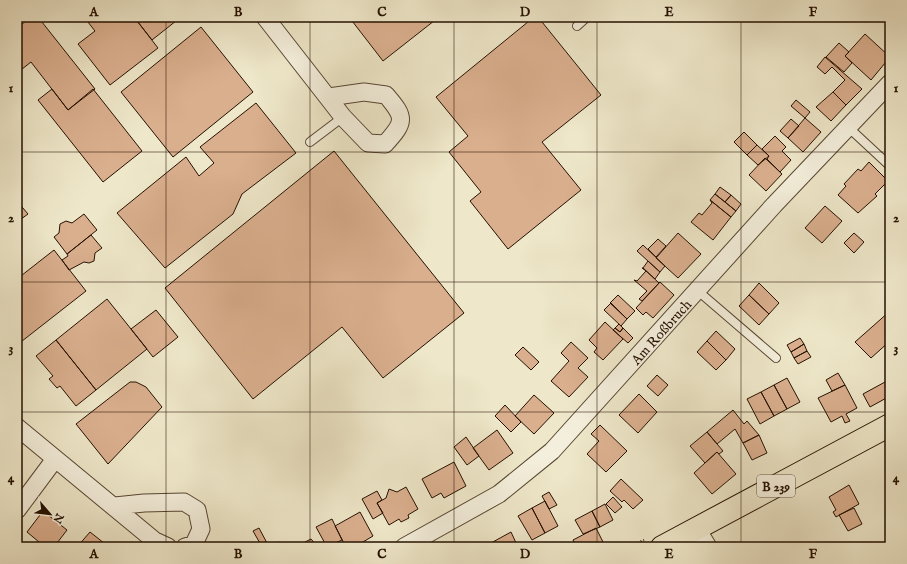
<svg xmlns="http://www.w3.org/2000/svg" width="907" height="564" viewBox="0 0 907 564" font-family="'IM FELL English',serif">
	<style>
		.building { fill: #daaf8e; stroke: #251000 }
		.lines { fill: none; stroke-linecap: round; stroke-linejoin: round }
		.service-casing { stroke: #574632; stroke-width: 10 }
		.minor-casing { stroke: #574632; stroke-width: 19 }
		.primary-casing { stroke: #251000; stroke-width: 24 }
		.path { stroke: #251000; stroke-width: 2.5; stroke-dasharray: 1 2; stroke-linecap: butt }
		.service { stroke: #f4efdc; stroke-width: 8 }
		.minor { stroke: #f4efdc; stroke-width: 17 }
		.primary { stroke: #eee7c9; stroke-width: 22 }
		.grid { fill: none; stroke: #251000; stroke-width: 1; stroke-opacity: 0.55 }
		.labels { text-anchor: middle; stroke-width: 3.5; stroke-linejoin: round; paint-order: stroke }
		.shield { fill: #f4efdc; stroke: #635342; stroke-width: 1 }
		.shield-label { font-size: 13px; font-weight: bold; fill: #251000 }
		.street-label { font-size: 14px; fill: #251000; stroke: #f4efdc }
		.neatline { fill: none; stroke: #251000; stroke-width: 1.5 }
		.grid-label { font-size: 13px; text-anchor: middle; font-weight: bold; fill: #251000 }
	</style>
	<rect width="100%" height="100%" fill="#eee7c9"/>
	<filter id="stains"><feTurbulence type="fractalNoise" baseFrequency=".005" numOctaves="4"/><feColorMatrix values="0 0 0 0 .2 0 0 0 0 .09 0 0 0 0 .02 0 0 0 .5 -.17"/></filter>
	<radialGradient id="worn" r=".72"><stop offset=".6" stop-color="#630" stop-opacity="0"/><stop offset="1" stop-color="#630" stop-opacity=".3"/></radialGradient>
	<path class="building" d="M31 17H38L95 89 68 110 31 62 17 73V28Z
		M84 17H134L158 48 110 85 78 44 95 31Z
		M134 17H181L152 40Z
		M349 17H439L383 61Z
		M534 17H538L601 95 542 142 581 190 508 249 470 201 481 192 449 152 468 136 436 97Z
		M881 17H890V25Z
		M201 27 253 92 173 157 121 92Z
		M865 34 890 57 871 80 845 56Z
		M839 43 849 52 845 56 852 63 844 72 826 57Z
		M825 57 862 89 846 105 833 92 845 80 832 67 825 74 817 67Z
		M52 89 68 110 93 89 142 151 103 182 38 100Z
		M833 92 846 105 831 121 816 107Z
		M796 100 810 112 805 118 791 106Z
		M256 103 296 153 242 194 233 214 165 268 117 213 186 157 199 176 214 163 200 147Z
		M805 118 821 132 803 152 788 138Z
		M791 119 799 126 788 138 780 131Z
		M744 132 757 145 747 155 734 142Z
		M775 136 786 147 782 151 791 160 780 172 767 159 769 156 762 149Z
		M757 145 769 156 758 165 747 155Z
		M334 151 464 313 383 378 342 327 253 399 165 288Z
		M765 158 782 174 766 191 749 175Z
		M869 162 888 181 875 194 877 196 858 213 838 195 846 186 844 184 858 169 861 171Z
		M720 187 731 195 725 202 715 194Z
		M715 194 736 211 731 217 710 200Z
		M731 195 741 204 736 211 725 202Z
		M710 200 731 217 713 240 691 222 699 213 702 215 712 203Z
		M17 201 28 214 17 222Z
		M825 206 842 221 822 243 805 228Z
		M84 214 97 230 67 254 54 237 59 233 60 224 66 221 72 223Z
		M678 233 701 254 678 278 656 258Z
		M854 233 864 242 854 253 844 243Z
		M91 235 102 248 95 253 94 261 89 263 84 262 69 270 62 260 68 256 67 254Z
		M658 239 666 246 656 257 648 249Z
		M643 245 665 266 660 272 637 251Z
		M54 250 86 291 17 345V279Z
		M648 261 660 272 655 279 643 268Z
		M642 268H643L659 283 642 301 639 299 647 291 634 280 637 281 646 271Z
		M660 282 674 295 653 318 646 312 643 315 636 308Z
		M759 283 779 303 769 314 749 295Z
		M618 295 635 311 627 319 610 303Z
		M749 295 769 314 759 325 739 306Z
		M107 299 147 349 96 390 56 340Z
		M611 303 627 319 621 326 604 310Z
		M156 310 178 337 153 357 131 329Z
		M890 311V341L871 358 855 342Z
		M605 322 623 339 603 360 594 352 597 348 589 340Z
		M619 324 623 328 620 332 615 328Z
		M615 328 620 332 623 328 633 338 628 343 613 330Z
		M716 331 735 349 726 360 707 341Z
		M800 338 804 344 791 352 787 345Z
		M56 340 96 390 76 406 60 386 57 388 49 379 53 376 36 356Z
		M707 341 726 360 716 370 697 352Z
		M571 342 588 358 578 368 588 377 569 397 551 381 569 361 561 353Z
		M804 344 807 351 794 358 791 352Z
		M523 347 539 362 531 370 515 355Z
		M807 351 811 357 798 364 794 358Z
		M838 373 845 385 832 391 826 380Z
		M657 375 668 385 658 396 647 386Z
		M787 378 800 402 787 409 774 385Z
		M130 382H136L146 387 162 407 108 464 76 424Z
		M885 382 890 386V396L870 407 863 394Z
		M774 385 787 409 774 416 761 392Z
		M845 385 857 408 846 414 850 421 845 423 842 416 831 422 818 398Z
		M761 392 774 416 760 424 747 399Z
		M639 394 657 412 638 433 619 415Z
		M534 395 554 413 534 434 515 416Z
		M505 405 521 422 511 432 495 416Z
		M733 410 744 424 747 421 759 435 743 443 735 429 717 444 707 432Z
		M600 425 627 451 606 472 587 454 599 441 591 434Z
		M497 430 513 453 489 470 473 448Z
		M707 432 723 451 719 454 717 452 705 463 690 446Z
		M759 435 767 453 752 460 743 443Z
		M466 437 479 456 467 465 454 447Z
		M717 452 736 474 712 494 694 473Z
		M454 462 466 486 444 498 441 493 432 498 422 479Z
		M621 479 643 500 633 509 624 500 622 502 610 491Z
		M849 485 859 504 836 517 833 512 836 510 829 497Z
		M406 487 418 509 408 515 409 518 401 522 399 519 389 525 377 503 386 498 389 489 397 492Z
		M377 491 382 500 377 503 383 513 373 519 362 499Z
		M549 492 557 505 549 509 542 496Z
		M613 497 622 507 615 513 606 504Z
		M545 501 558 526 545 533 532 508Z
		M605 504 613 520 600 527 592 511Z
		M532 508 545 533 532 540 518 516Z
		M854 508 862 524 848 531 839 515Z
		M43 511 67 530 54 547H45L27 532Z
		M592 511 600 527 583 534 575 520Z
		M360 512 373 536 358 545 346 547 335 526Z
		M332 519 342 540 327 547 316 527Z
		M259 528 267 543 261 545 253 531Z
		M596 528 605 546 576 547 573 540Z
		M90 532 109 547H77Z
		M511 532 517 545 514 547H493L491 543Z
		M311 539 318 547H296L307 541Z
		M279 542 281 547H270Z"/>
	<g class="lines">
		<defs>
			<path id="service" d="M577 26 587 17
				M848 127 890 166
				M310 142 343 117
				M698 291 776 358"/>
			<path id="minor" d="M265 17 343 117 368 143 385 144C405 122 406 118 386 95L364 92 329 97
				M17 427 155 541 168 547
				M115 506 144 503 184 502 197 510 201 529 194 544 185 547
				M17 510 55 459
				M697 529 708 547
				M404 547 499 494 552 451 774 205 890 83"/>
			<path id="primary" d="M662 547 890 425"/>
		</defs>
		<use href="#service" class="service-casing"/>
		<use href="#minor" class="minor-casing"/>
		<use href="#primary" class="primary-casing"/>
		<path class="path" d="M630 547 644 540"/>
		<use href="#service" class="service"/>
		<use href="#minor" class="minor"/>
		<use href="#primary" class="primary"/>
	</g>
	<path class="grid" d="M166 17V547M310 17V547M454 17V547M597 17V547M741 17V547M17 152H890M17 282H890M17 412H890"/>
	<g class="labels">
		<rect class="shield" x="757" y="475" width="38" height="22" rx="3"/>
		<g class="shield-label">
			<text x="776" y="491">B 239</text>
		</g>
		<g class="street-label">
			<text transform="translate(661 332) rotate(-48)" y="5">Am Roßbruch</text>
		</g>
	</g>
	<rect width="907" height="564" fill="none" stroke="#eee7c9" stroke-width="44"/>
	<g transform="translate(50 514) rotate(118)" stroke="#f4efdc" stroke-width="3" paint-order="stroke">
	<path d="M0-3L7 15L0 10L-7 15Z" fill="#251000"/>
	<text y="-6" font-size="11" font-weight="bold" text-anchor="middle" fill="#251000">N</text>
	</g>
	<rect x="22" y="22" width="863" height="520" class="neatline"/>
	<g class="grid-label">
		<text x="94" y="16">A</text>
		<text x="238" y="16">B</text>
		<text x="382" y="16">C</text>
		<text x="525" y="16">D</text>
		<text x="669" y="16">E</text>
		<text x="813" y="16">F</text>
		<text x="11" y="92">1</text>
		<text x="896" y="92">1</text>
		<text x="11" y="222">2</text>
		<text x="896" y="222">2</text>
		<text x="11" y="352">3</text>
		<text x="896" y="352">3</text>
		<text x="11" y="482">4</text>
		<text x="896" y="482">4</text>
		<text x="94" y="558">A</text>
		<text x="238" y="558">B</text>
		<text x="382" y="558">C</text>
		<text x="525" y="558">D</text>
		<text x="669" y="558">E</text>
		<text x="813" y="558">F</text>
	</g>
	<rect width="100%" height="100%" filter="url(#stains)"/>
	<rect width="100%" height="100%" fill="url(#worn)"/>
</svg>
